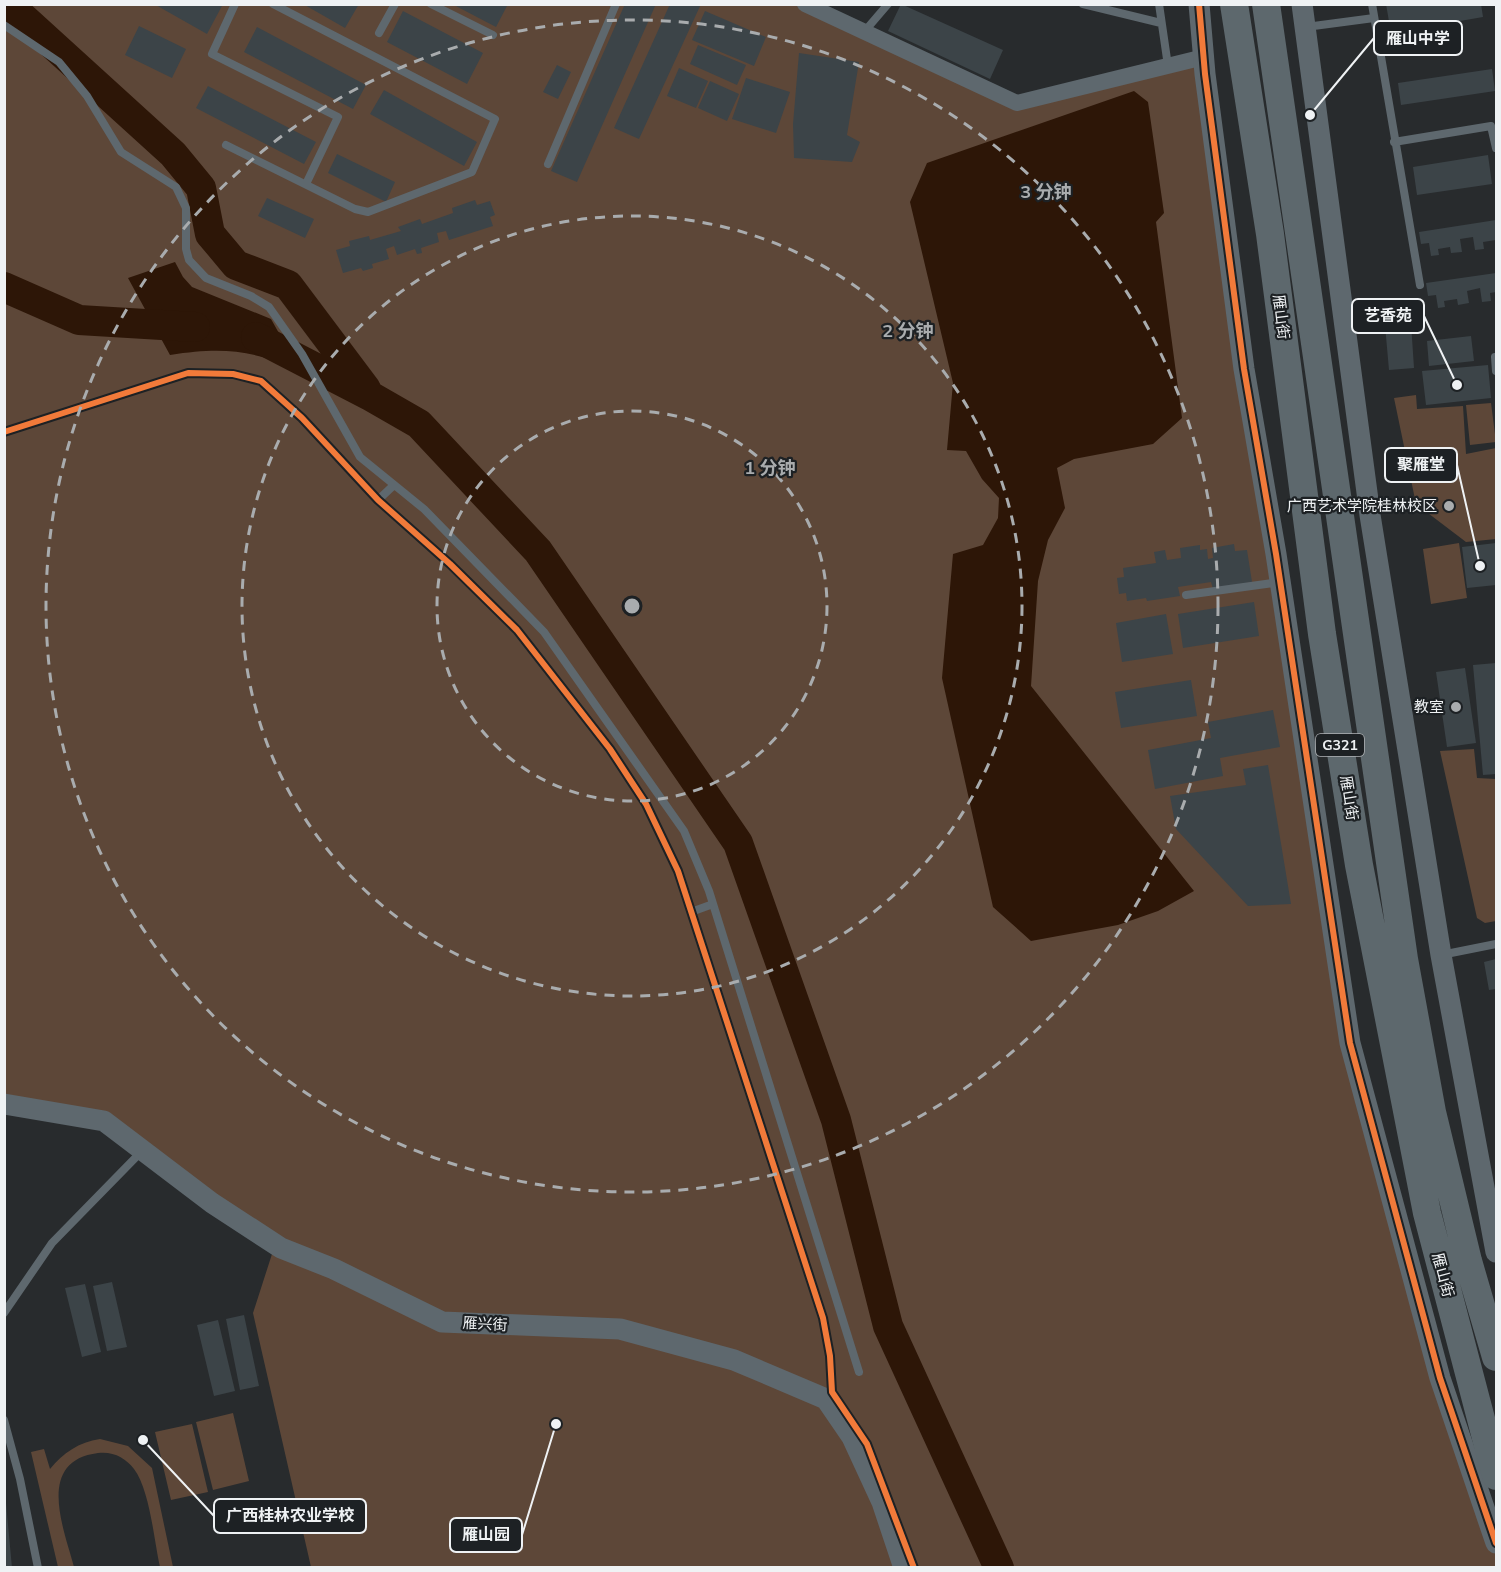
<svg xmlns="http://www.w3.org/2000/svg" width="1501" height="1572" viewBox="0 0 1501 1572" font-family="Mulish,'Noto Sans SC',sans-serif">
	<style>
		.green { fill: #5d4738 }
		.water { fill: #2d1607 }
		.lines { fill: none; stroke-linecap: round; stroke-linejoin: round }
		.river { stroke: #2d1607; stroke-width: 30 }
		.building { fill: #3c4448 }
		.service { stroke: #5e686e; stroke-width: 8 }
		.minor { stroke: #5e686e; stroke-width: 16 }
		.tertiary { stroke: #5e686e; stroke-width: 21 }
		.trunk { stroke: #5d686d; stroke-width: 28 }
		.cycleway-casing { stroke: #1d2124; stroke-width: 10 }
		.cycleway { stroke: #f17a3a; stroke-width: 6 }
		.ring { fill: none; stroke: #a9acae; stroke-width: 3; stroke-dasharray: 10 8 }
		.poi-dot { fill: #a9acae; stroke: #1d2124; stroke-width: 2 }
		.labels { text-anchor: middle; stroke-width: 4.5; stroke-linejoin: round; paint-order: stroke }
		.shield { fill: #1d2124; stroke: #b0b3b6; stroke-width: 1.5 }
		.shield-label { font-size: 14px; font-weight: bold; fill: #eff2f4 }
		.street-label { font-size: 15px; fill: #eff2f4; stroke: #1d2124 }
		.poi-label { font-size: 15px; fill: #eff2f4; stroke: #1d2124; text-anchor: end }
		.centre { fill: #a9acae; stroke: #1d2124; stroke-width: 3 }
		.ring-label { font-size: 18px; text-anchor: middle; font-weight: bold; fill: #a9acae; stroke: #1d2124; stroke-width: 4.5; stroke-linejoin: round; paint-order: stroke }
		.leader { fill: none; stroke: #eff2f4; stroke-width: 2 }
		.callout-dot { fill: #eff2f4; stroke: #1d2124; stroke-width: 2 }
		.callout { fill: #1d2124; stroke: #eff2f4; stroke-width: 2 }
		.callout-label { font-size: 16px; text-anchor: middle; font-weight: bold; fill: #eff2f4 }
	</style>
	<rect width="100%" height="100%" fill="#282b2d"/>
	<path class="green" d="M4 5H805L1017 103 1204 57 1350 1043 1496 1543V1567H311L253 1313 272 1254 104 1121 5 1104Z
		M1416 395 1417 409 1463 406 1466 454 1496 448V539L1466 542 1416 504 1394 398Z
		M1491 403 1496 442 1470 445 1466 405Z
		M1459 543 1467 598 1431 604 1423 549Z
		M1474 749 1477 778 1496 779V921L1485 923 1477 918 1440 751Z
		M233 1413 249 1481 213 1490 196 1422Z
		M192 1424 208 1492 171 1500 155 1432Z
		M100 1439 128 1446 152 1468 173 1567H160C154 1541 150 1490 134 1469 126 1458 113 1451 98 1453 35 1461 64 1529 74 1567H58L31 1452 44 1449 50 1469C63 1453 79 1442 100 1439Z"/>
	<path class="water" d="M1134 91 1148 102 1164 213 1156 222 1182 418 1153 444 1074 459 1057 468 1065 508 1048 540 1038 581 1031 686 1194 891 1158 911 1118 925 1031 941 993 907 942 678 953 554 983 545 998 518 999 498 982 479 966 451 947 450 953 383 910 202 927 163Z
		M175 262 183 277 192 287 271 319 299 369C249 350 223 347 170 355L128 278Z"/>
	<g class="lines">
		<path class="river" d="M8 4 173 154 201 188 210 234 236 265 288 285 366 389
			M4 287 79 320 195 327
			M256 337 372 397 419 424 538 551 738 843 836 1120 888 1326 999 1568"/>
	</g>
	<path class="building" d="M154 4H223L207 34Z
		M303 4H359L345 28Z
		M452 4H508L496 27Z
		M625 4H656L577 182 551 171Z
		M670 4H701L639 139 614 128Z
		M901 4 1003 50 990 79 888 31Z
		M1386 4H1481L1483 17 1391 33Z
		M403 11 483 53 467 84 387 42Z
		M705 11 766 37 754 66 692 40Z
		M139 26 186 49 172 78 125 55Z
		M257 27 366 85 353 109 244 52Z
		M698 45 746 65 737 85 690 64Z
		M799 53 859 62 847 135 860 142 852 162 794 158 793 124Z
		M557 65 571 72 558 99 543 92Z
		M679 68 708 81 696 108 667 96Z
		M1492 69 1495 91 1401 105 1398 83Z
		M746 78 790 92 776 133 732 119Z
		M710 81 739 94 727 121 698 108Z
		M208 86 316 142 304 164 196 108Z
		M384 90 477 142 464 166 370 114Z
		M337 154 395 182 386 202 328 173Z
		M1488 155 1492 184 1417 195 1413 167Z
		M267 198 314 219 305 238 258 216Z
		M475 200 477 205 490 201 495 215 490 217 493 226 449 240 446 231 437 233 439 242 421 248 422 253 417 254 415 249 397 255 394 246 386 249 389 259 372 264 373 268 363 271 361 268 343 273 336 250 350 246 349 241 369 236 370 240 401 231 398 227 420 219 422 224 453 213 452 208Z
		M1496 220V240L1483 242 1484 249 1475 250 1473 237 1460 239 1462 252 1451 253 1450 247 1438 249 1439 255 1431 256 1429 243 1421 244 1419 232Z
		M1496 273V292L1490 293 1491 301 1482 302 1480 288 1467 291 1469 303 1458 305 1457 299 1444 301 1445 307 1438 308 1436 295 1428 296 1426 283Z
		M1411 323 1414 368 1389 370 1385 325Z
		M1471 336 1474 361 1429 366 1427 341Z
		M1488 365 1491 398 1426 405 1422 371Z
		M1496 543V585L1467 588 1462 547Z
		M1234 544 1235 551 1247 550 1252 582 1213 589 1211 582 1178 587 1180 596 1147 601 1146 598 1127 601 1126 593 1119 594 1117 578 1124 577 1123 568 1156 563 1154 552 1165 550 1167 560 1181 558 1180 548 1200 545V550L1207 549 1208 559 1213 558 1212 548Z
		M1254 602 1259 636 1183 648 1178 614Z
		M1166 614 1173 654 1122 662 1116 623Z
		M1496 663V774L1483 775 1473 665Z
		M1465 668 1476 743 1447 747 1436 672Z
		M1191 680 1197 716 1121 728 1115 692Z
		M1273 710 1280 747 1220 758 1223 776 1155 789 1148 750 1211 738 1208 722Z
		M1268 765 1291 904 1248 906 1176 829 1170 796 1246 785 1243 769Z
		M1496 959V989L1489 990 1484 962Z
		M112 1282 127 1347 107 1351 93 1286Z
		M85 1284 101 1352 82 1357 65 1288Z
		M244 1315 259 1386 240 1390 226 1319Z
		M218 1320 235 1391 214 1396 197 1325Z
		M4 1503H6L12 1568H4Z"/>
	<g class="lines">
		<path class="service" d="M235 4 212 54 338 117 306 184
			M431 4 493 35
			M1083 4 1161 23
			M1159 4 1168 66
			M1372 4 1420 285
			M4 25 59 62 87 96 121 152 176 187 186 208V249L189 260 206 278 251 296 269 307 302 354 360 457 424 509 544 632 684 831 709 891 859 1372
			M1306 27 1374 18
			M864 32 888 4
			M379 33 395 4
			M1394 142 1491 126 1496 148
			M226 145 355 209 368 212 472 172 495 119 273 4
			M548 164 616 4
			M1495 357 1496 371
			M378 500 394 485
			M1186 595 1280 582
			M691 912 713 904
			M1441 955 1496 944
			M4 1313 52 1243 142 1151
			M4 1420 20 1479 38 1568"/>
		<path class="minor" d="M805 4 1017 103 1204 57"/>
		<path class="tertiary" d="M1199 4 1205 74 1244 369 1276 554 1350 1043 1440 1378 1496 1543
			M1302 4 1370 515 1441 955 1496 1252
			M4 1104 104 1121 212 1203 281 1248 334 1269 442 1322 620 1329 734 1360 826 1399 852 1437 882 1502 904 1568"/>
		<path class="trunk" d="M1234 4 1270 234 1322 634 1359 865 1427 1213 1496 1476
			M1266 4 1404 959 1432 1112 1468 1261 1496 1357"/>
		<defs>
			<path id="cycleway" d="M1199 4 1205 74 1244 369 1276 554 1350 1043 1440 1378 1496 1543
				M4 432 188 373 233 374 261 381 302 418 378 500 450 564 517 630 610 749 646 804 678 871 823 1318 830 1356 832 1392 867 1444 914 1568"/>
		</defs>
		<use href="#cycleway" class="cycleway-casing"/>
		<use href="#cycleway" class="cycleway"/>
	</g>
	<g class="ring">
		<circle cx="632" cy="606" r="195"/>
		<circle cx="632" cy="606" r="390"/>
		<circle cx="632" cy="606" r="586"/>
	</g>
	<g class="poi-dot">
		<circle cx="1449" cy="506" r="6"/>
		<circle cx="1456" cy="707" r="6"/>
	</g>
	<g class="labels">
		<rect class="shield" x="1316" y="734" width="48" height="22" rx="4.5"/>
		<g class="shield-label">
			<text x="1340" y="750">G321</text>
		</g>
		<g class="street-label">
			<text transform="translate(1281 317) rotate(83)" y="5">雁山街</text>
			<text transform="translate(1349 798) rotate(81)" y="5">雁山街</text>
			<text transform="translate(1443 1275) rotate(75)" y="5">雁山街</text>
			<text transform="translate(485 1324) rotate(3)" y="5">雁兴街</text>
		</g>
		<g class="poi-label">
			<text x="1437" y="511">广西艺术学院桂林校区</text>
			<text x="1444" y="712">教室</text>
		</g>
	</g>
	<circle cx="632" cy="606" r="9" class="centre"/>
	<g class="ring-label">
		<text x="1046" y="198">3 分钟</text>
		<text x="908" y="337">2 分钟</text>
		<text x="770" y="474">1 分钟</text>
	</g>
	<path class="leader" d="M1310 115L1374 38M1457 385L1424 316M1480 566L1457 465M143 1440L214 1516M556 1424L522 1535"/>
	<g class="callout-dot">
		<circle cx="1310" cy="115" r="6"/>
		<circle cx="1457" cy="385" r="6"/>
		<circle cx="1480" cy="566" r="6"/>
		<circle cx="143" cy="1440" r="6"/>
		<circle cx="556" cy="1424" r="6"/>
	</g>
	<g class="callout">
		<rect x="1374" y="21" width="88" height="34" rx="6"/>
		<rect x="1352" y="299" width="72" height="34" rx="6"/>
		<rect x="1385" y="448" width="72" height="34" rx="6"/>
		<rect x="214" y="1499" width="152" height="34" rx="6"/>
		<rect x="450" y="1518" width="72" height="34" rx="6"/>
	</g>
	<g class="callout-label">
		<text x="1418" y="44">雁山中学</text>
		<text x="1388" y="321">艺香苑</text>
		<text x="1421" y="470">聚雁堂</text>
		<text x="290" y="1521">广西桂林农业学校</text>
		<text x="486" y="1540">雁山园</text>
	</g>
	<rect width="1501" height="1572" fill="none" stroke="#eff2f4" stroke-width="12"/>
</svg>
